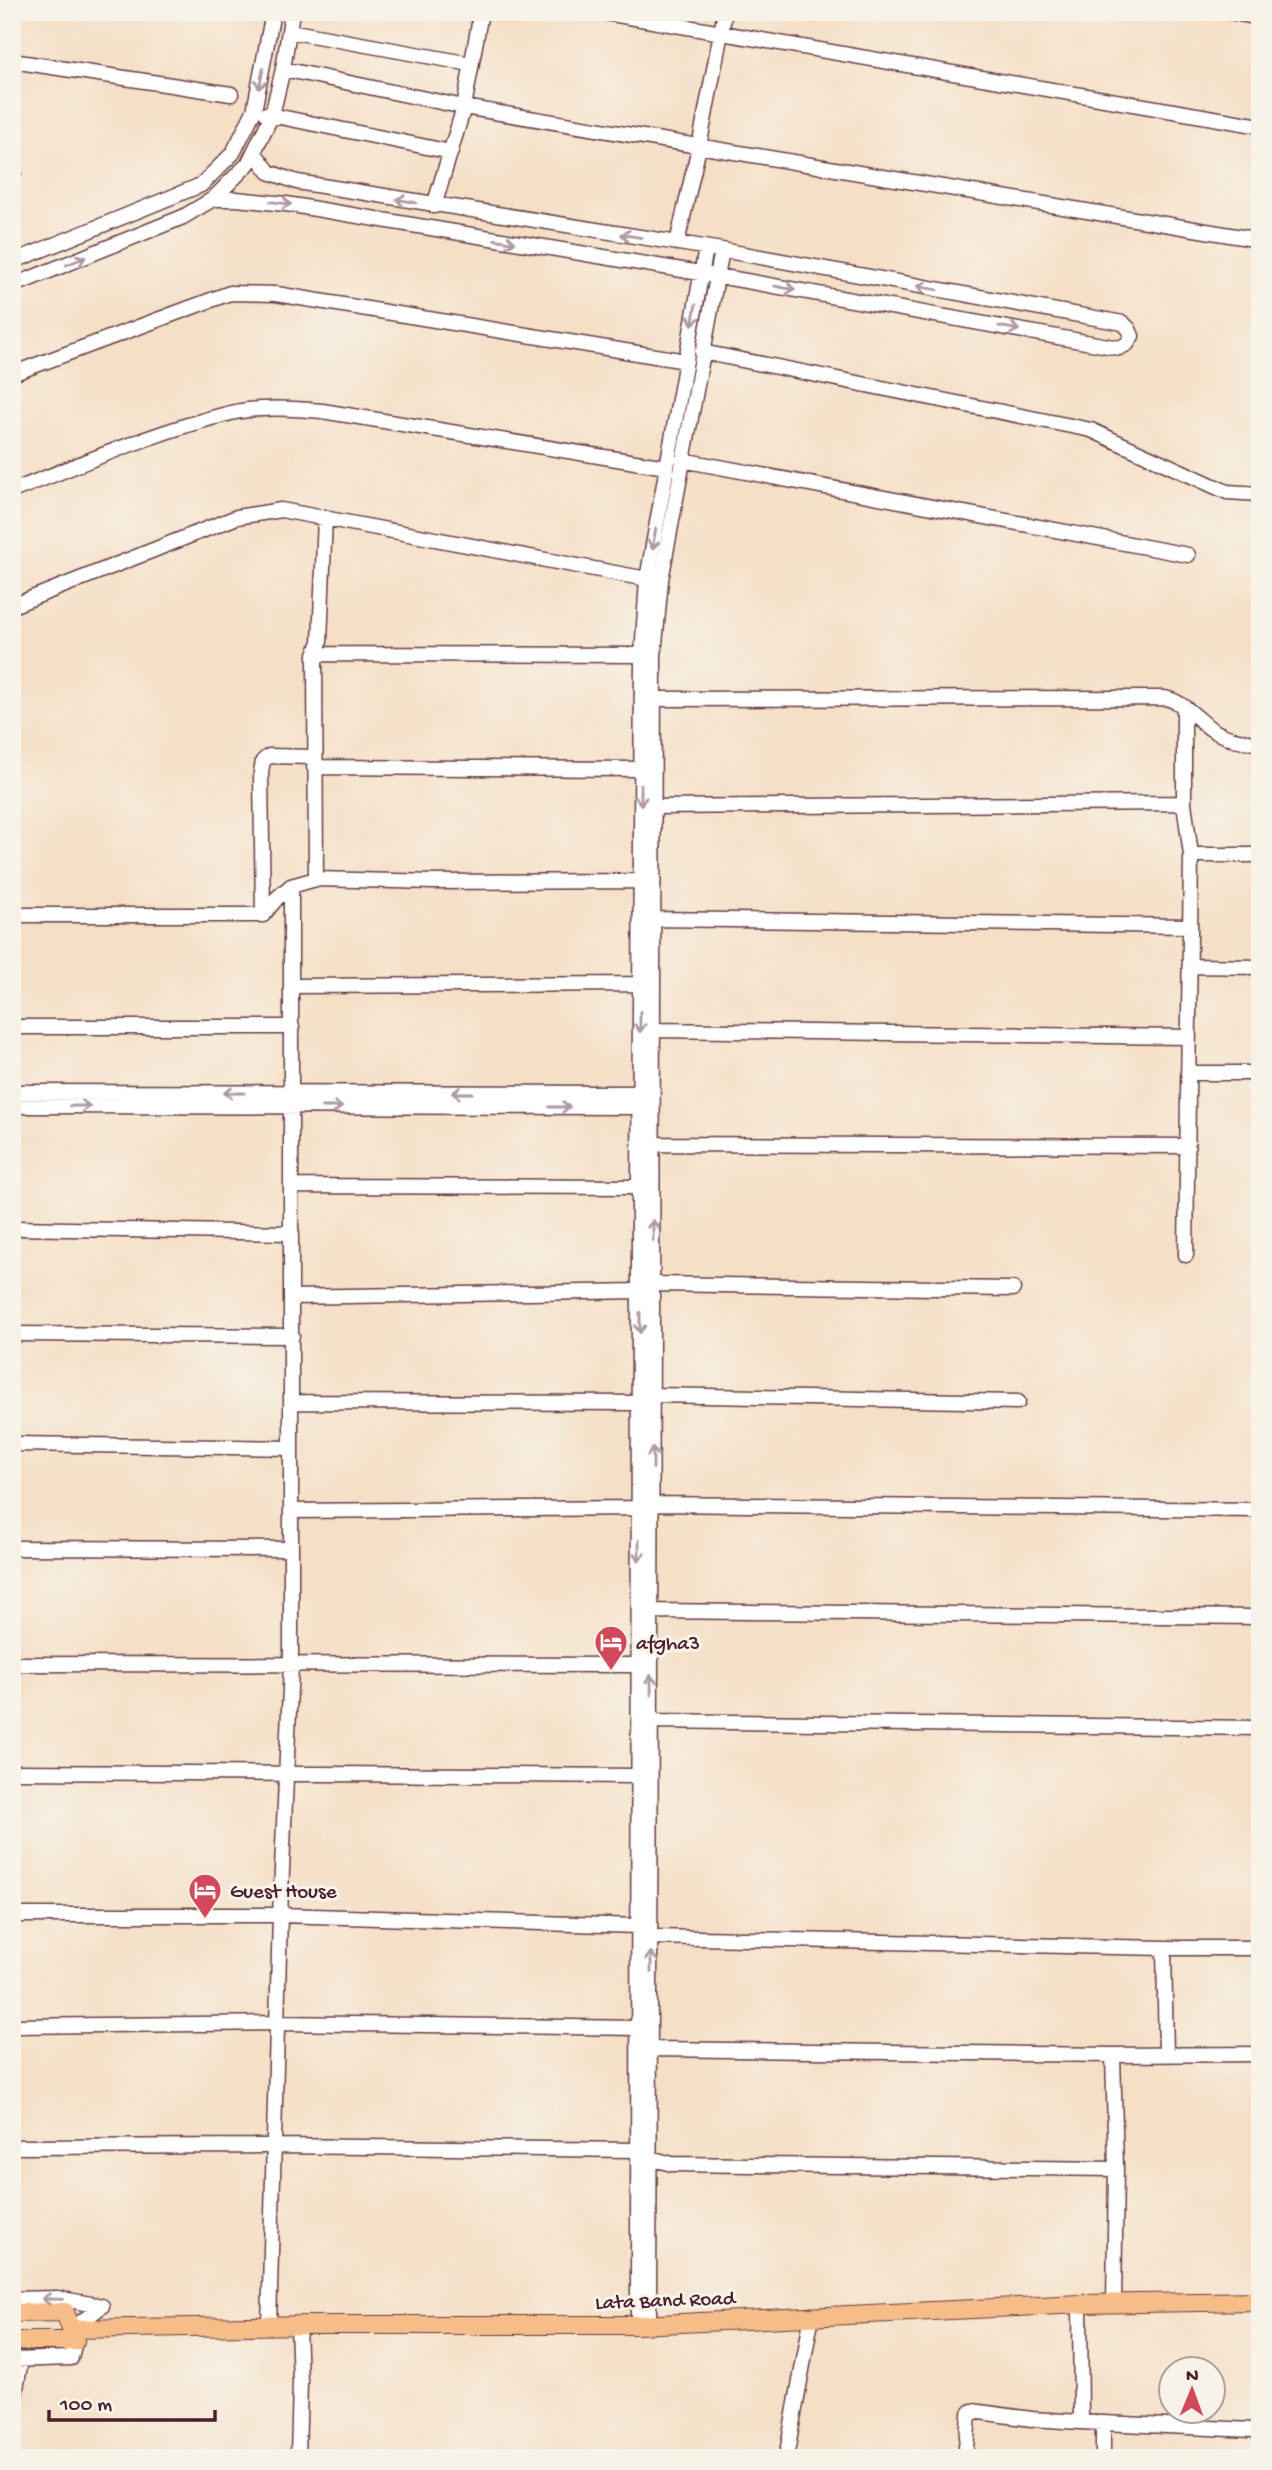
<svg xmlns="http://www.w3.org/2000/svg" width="1272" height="2470" viewBox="0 0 1272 2470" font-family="'Gochi Hand',sans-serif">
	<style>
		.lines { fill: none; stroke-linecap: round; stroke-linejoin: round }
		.minor-casing { stroke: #643c42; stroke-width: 17 }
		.major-casing { stroke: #643c42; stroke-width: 20 }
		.minor { stroke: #fff; stroke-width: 14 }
		.major { stroke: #f7bd88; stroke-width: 18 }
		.oneway { stroke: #ae9aa0 }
		.labels { text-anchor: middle; stroke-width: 6; stroke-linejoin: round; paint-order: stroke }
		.poi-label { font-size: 21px; fill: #4a1f2b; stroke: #f7f3e8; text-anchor: start }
		.street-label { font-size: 21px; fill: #4a1f2b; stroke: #f7f3e8 }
	</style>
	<rect width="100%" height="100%" fill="#f7f3e8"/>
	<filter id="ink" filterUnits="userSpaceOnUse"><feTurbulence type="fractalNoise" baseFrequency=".0143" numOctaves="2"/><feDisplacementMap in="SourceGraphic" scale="14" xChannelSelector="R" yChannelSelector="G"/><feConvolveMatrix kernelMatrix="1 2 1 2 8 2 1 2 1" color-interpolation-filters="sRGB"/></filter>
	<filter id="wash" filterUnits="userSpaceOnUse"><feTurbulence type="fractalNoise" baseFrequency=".00686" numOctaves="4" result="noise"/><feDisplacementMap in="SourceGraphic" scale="28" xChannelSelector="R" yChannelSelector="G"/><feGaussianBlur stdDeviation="1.57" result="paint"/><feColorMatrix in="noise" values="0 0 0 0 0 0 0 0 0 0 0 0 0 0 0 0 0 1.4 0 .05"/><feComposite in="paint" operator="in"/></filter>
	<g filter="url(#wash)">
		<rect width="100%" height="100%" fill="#f5dfc6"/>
	</g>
	<g filter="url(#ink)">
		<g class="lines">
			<defs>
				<path id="minor" d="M600 12 1260 126
					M1229 12 1260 18
					M289 31 471 64
					M12 61 231 94
					M283 69 464 107 1260 240
					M266 114 451 152
					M12 173H14
					M213 199H236L286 204 718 276 1119 348 1127 344 1132 336 1129 329 1123 323 722 250 297 182 269 172 254 152
					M434 206 464 107 481 12
					M677 243 699 147 725 12
					M12 262 201 185 233 153 254 111 273 12
					M12 286 183 217 213 199 248 164 272 115 283 69 292 12
					M702 352 1091 430 1227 492 1260 494
					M12 374 230 293 276 294 686 361
					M682 460 1188 555
					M12 491C84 463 156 431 231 413 260 406 293 408 322 411L666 467
					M12 606 237 517 281 510 647 579
					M315 654 642 655
					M654 699 1165 698C1184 702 1196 718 1211 729 1226 739 1243 741 1260 744
					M1184 707V803L1191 855 1186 1255
					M314 767 641 769
					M654 807 1184 803
					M1191 855H1260
					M316 879 435 882 641 881
					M12 915H263L277 898 291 886
					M263 915 261 772 263 761 269 756 314 757
					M654 919 1190 926
					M1190 966 1260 967
					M292 986 640 984
					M12 1027H292
					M653 1030 1189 1037
					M1188 1073H1260
					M12 1092 648 1093
					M12 1106 648 1107
					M653 1144 1187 1146
					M292 1186 639 1187
					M12 1228 292 1233
					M652 1284 1013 1289
					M291 1297 640 1291
					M12 1334 292 1336
					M653 1395 1018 1402
					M291 1402 640 1403
					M12 1444 291 1448
					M653 1504 1260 1510
					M291 1511 639 1508
					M12 1548 291 1549
					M652 1611 1260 1617
					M12 1664 638 1665
					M652 1721 1260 1728
					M12 1772 638 1776
					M12 1915H280L638 1926
					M651 1937 1164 1948H1260
					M1164 1948 1166 2055
					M12 2026 278 2023 639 2028
					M650 2049 1113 2055 1260 2054
					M1113 2055 1116 2169 1114 2304
					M12 2147 275 2146 638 2150
					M650 2158 672 2164 1116 2169
					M12 2299 57 2298 102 2306 72 2329
					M1080 2304 1081 2422 1103 2423V2458
					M649 2324 654 655 661 580 722 250
					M638 2325 639 1187 642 655 647 579 706 248
					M269 2326 280 1915 291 1665V886L316 879 315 654 320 642 325 517
					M12 2360 71 2358 75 2341
					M12 2411 21 2360
					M1103 2423 1252 2430
					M298 2458 300 2382 298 2325
					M786 2458 812 2315
					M965 2458 969 2415 972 2411 1032 2419 1081 2422"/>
				<path id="major" d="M12 2313 65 2312 75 2341H12
					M72 2329 310 2325H638L1080 2304 1260 2301"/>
			</defs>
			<use href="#minor" class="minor-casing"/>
			<use href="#major" class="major-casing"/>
			<use href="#minor" class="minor"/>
			<use href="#major" class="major"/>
		</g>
		<defs><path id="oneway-shaft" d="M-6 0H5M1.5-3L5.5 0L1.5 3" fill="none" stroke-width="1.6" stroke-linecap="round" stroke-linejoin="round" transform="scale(1.75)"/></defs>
		<g class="oneway">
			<use href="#oneway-shaft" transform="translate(261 79) rotate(102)"/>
			<use href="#oneway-shaft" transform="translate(406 201) rotate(-170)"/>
			<use href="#oneway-shaft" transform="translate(281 203) rotate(8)"/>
			<use href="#oneway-shaft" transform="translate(631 236) rotate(-171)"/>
			<use href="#oneway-shaft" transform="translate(505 241) rotate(9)"/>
			<use href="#oneway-shaft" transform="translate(76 261) rotate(-22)"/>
			<use href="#oneway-shaft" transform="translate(785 288) rotate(10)"/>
			<use href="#oneway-shaft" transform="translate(927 288) rotate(-170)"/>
			<use href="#oneway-shaft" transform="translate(694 315) rotate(100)"/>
			<use href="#oneway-shaft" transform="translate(1009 328) rotate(10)"/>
			<use href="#oneway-shaft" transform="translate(654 539) rotate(100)"/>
			<use href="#oneway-shaft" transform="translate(641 795) rotate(90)"/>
			<use href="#oneway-shaft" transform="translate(640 1022) rotate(90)"/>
			<use href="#oneway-shaft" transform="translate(234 1093) rotate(-180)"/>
			<use href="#oneway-shaft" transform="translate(462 1093) rotate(-180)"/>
			<use href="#oneway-shaft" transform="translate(80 1106)"/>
			<use href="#oneway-shaft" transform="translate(332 1107)"/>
			<use href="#oneway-shaft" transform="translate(560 1107)"/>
			<use href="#oneway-shaft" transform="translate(653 1230) rotate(-90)"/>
			<use href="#oneway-shaft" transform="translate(640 1323) rotate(90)"/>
			<use href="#oneway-shaft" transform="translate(653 1458) rotate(-90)"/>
			<use href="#oneway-shaft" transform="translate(639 1551) rotate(90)"/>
			<use href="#oneway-shaft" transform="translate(651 1685) rotate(-91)"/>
			<use href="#oneway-shaft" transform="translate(651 1962) rotate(-90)"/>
			<use href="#oneway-shaft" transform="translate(52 2299) rotate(-178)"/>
		</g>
	</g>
	<defs>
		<symbol id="hotel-pin" viewBox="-11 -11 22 30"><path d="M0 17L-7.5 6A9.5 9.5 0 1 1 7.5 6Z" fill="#d1495b" stroke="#f7f3e8"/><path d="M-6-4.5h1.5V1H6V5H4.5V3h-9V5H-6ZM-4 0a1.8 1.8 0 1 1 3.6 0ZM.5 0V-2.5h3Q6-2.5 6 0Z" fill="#fff"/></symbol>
	</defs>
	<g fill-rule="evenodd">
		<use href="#hotel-pin" x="592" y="1623" width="38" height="52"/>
		<use href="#hotel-pin" x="186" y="1871" width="38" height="52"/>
	</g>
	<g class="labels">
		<g class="poi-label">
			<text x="636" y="1649">afgha3</text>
			<text x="230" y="1897">Guest House</text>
		</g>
		<g class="street-label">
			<text transform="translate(665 2299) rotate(-2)" y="7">Lata Band Road</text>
		</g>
	</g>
	<rect width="1272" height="2470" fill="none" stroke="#f7f3e8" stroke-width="42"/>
	<g transform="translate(1192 2390) rotate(1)"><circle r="33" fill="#f7f3e8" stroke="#b29e9c" stroke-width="2"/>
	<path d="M0-5L12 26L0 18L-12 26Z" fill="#d1495b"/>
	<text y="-10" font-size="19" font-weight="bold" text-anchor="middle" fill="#4a1f2b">N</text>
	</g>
	<path d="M49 2410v10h166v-10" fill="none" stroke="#4a1f2b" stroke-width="3.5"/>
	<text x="60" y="2410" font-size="21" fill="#4a1f2b" stroke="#f7f3e8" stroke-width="5" paint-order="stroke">100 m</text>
</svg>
